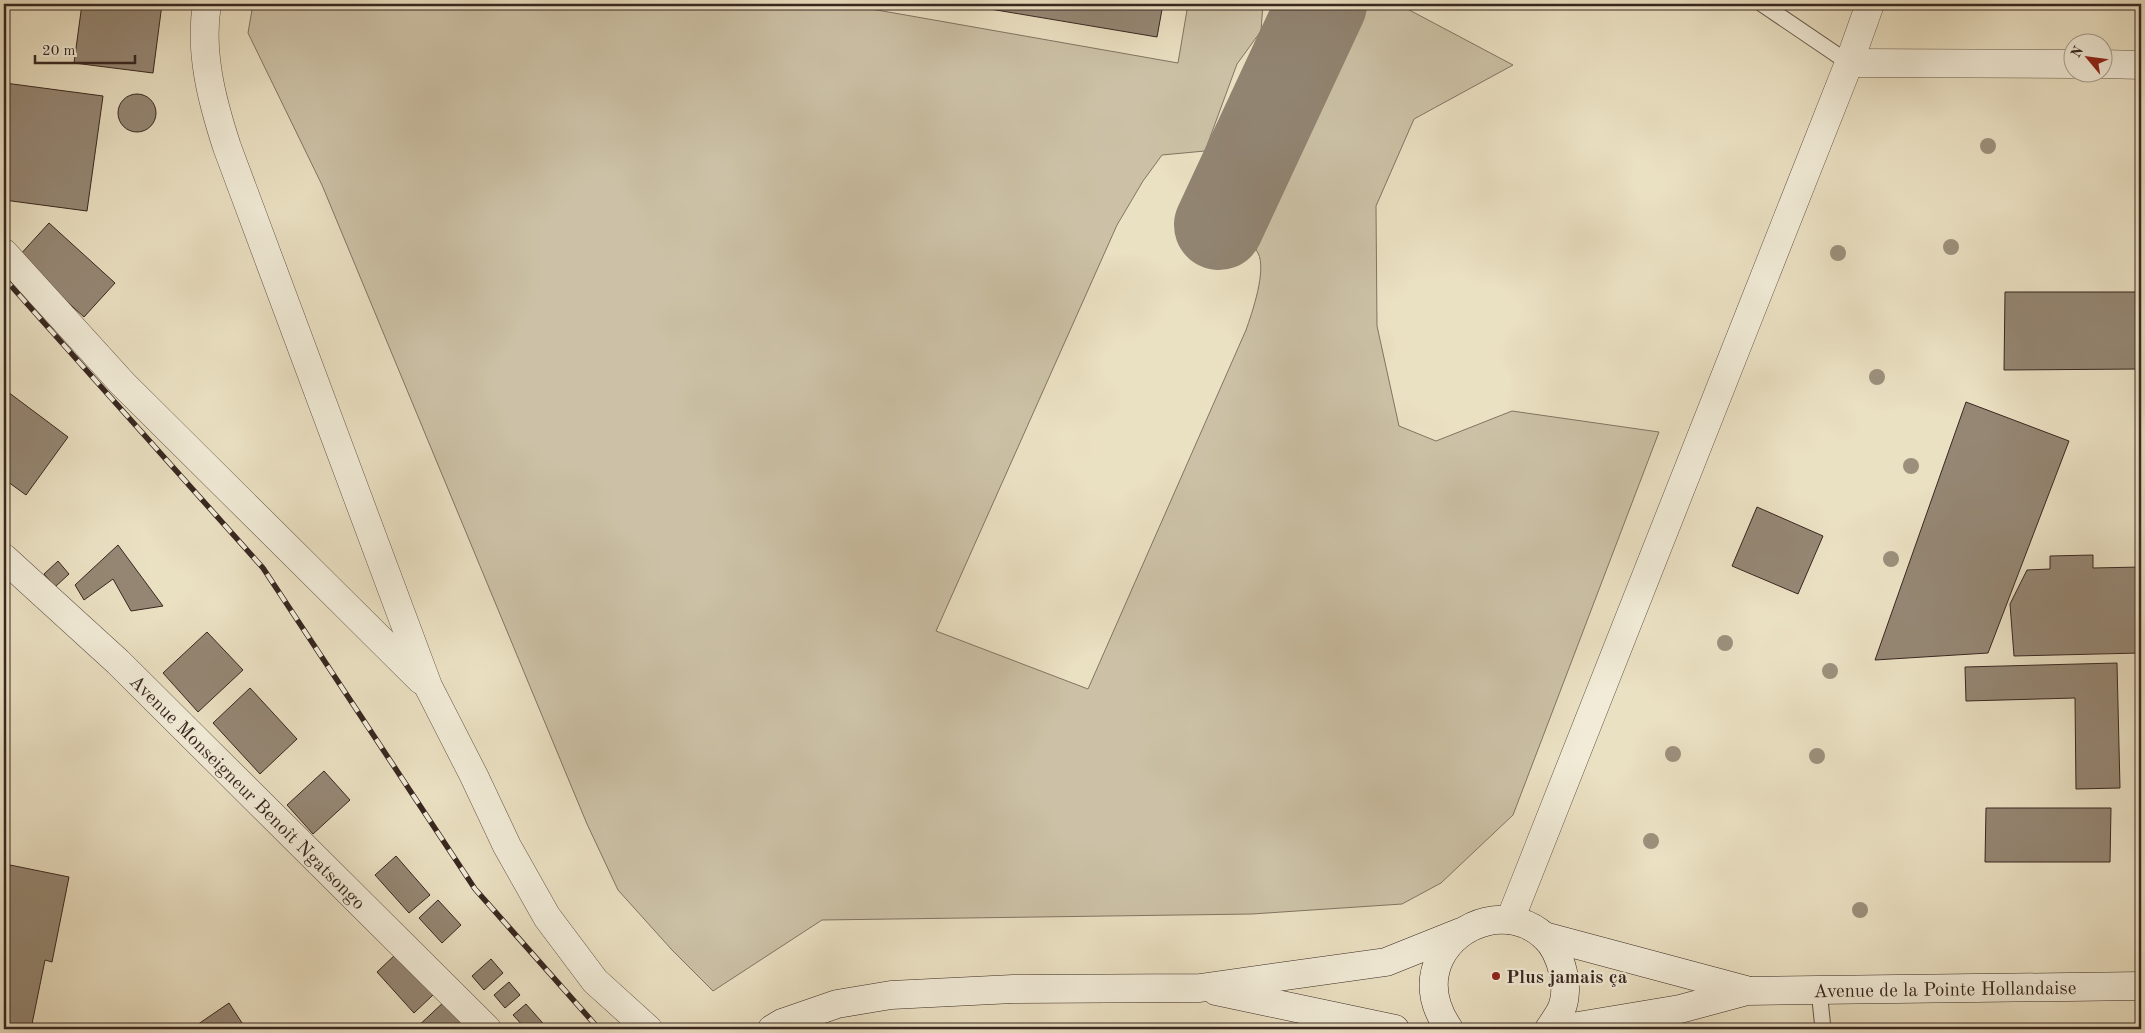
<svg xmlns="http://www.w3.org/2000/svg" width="2145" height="1033" viewBox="0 0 2145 1033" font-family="'Old Standard TT',serif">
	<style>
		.green { fill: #ccc1a6; stroke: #827463 }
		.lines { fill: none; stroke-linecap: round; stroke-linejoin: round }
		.taxiway { stroke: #918471; stroke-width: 90 }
		.building { fill: #958774; stroke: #382720 }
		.lane-casing { stroke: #645548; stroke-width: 17 }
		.street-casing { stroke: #645548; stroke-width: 29 }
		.secondary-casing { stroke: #382720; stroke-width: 29 }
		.lane { stroke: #f1ebd7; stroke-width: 15 }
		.street { stroke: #f1ebd7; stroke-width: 28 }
		.secondary { stroke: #f1ebd7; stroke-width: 28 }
		.rail-casing { stroke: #382720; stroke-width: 5.5 }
		.rail { stroke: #f1ebd7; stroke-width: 4; stroke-dasharray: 11; stroke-linecap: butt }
		.tree { fill: #9c907c }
		.poi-dot { fill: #8f2418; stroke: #f1ebd7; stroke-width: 2 }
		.labels { text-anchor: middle; stroke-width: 4.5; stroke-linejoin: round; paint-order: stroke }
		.street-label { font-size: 19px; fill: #382720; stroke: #f1ebd7 }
		.poi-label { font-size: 19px; font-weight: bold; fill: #382720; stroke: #f1ebd7; text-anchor: start }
	</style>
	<rect width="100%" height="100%" fill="#eae0c2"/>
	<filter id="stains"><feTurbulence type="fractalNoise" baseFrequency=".004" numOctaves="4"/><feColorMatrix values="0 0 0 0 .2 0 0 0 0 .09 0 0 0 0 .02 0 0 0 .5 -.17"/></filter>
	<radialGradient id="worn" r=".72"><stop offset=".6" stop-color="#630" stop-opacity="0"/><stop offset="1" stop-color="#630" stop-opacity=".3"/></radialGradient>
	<path class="green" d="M253 4H843L1178 63 1188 4H1263L1261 31 1237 64 1205 151 1162 155 1143 181 1117 225 936 631 1088 689 1246 330C1252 313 1267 270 1258 253 1253 243 1242 234 1235 225L1287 112 1332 7 1348 4H1398L1513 65 1414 119 1376 206 1377 326 1399 426 1436 441 1512 411 1659 432 1513 815 1441 883 1402 904 1252 914 822 920 713 991 672 950 618 890 587 824 322 185 248 33Z"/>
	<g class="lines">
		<path class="taxiway" d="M1219 225 1322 4"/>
	</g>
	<path class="building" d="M82 4H162L153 73 74 63Z
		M985 4H1163L1157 37 984 8Z
		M5 83 103 96 87 211 4 200Z
		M118 113a19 19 0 1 1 38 0a19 19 0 1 1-38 0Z
		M49 223 115 283 84 317 18 257Z
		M2005 292H2141V369L2004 370Z
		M4 389 68 437 26 495 4 479Z
		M1966 402 2069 441 1988 653 1875 660Z
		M1757 507 1823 536 1798 594 1732 566Z
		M118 545 163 606 131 611 113 579 84 600 75 585Z
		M2093 555V568L2141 567V653L2014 656 2010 604 2027 570 2050 569V556Z
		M58 561 69 574 55 587 44 574Z
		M207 632 243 670 198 712 163 673Z
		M2117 663 2120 788 2076 789 2075 698 1966 701 1965 667Z
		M250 688 297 739 260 774 213 723Z
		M324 771 350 800 313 834 287 805Z
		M1986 808H2111L2110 862H1985Z
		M396 856 430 895 409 913 375 875Z
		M10 865 69 877 52 962 45 960 31 1029 4 1025V897Z
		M438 900 461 925 442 943 419 918Z
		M396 954 434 994 414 1013 377 972Z
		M491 959 503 973 484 990 472 976Z
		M509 982 520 995 505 1008 494 995Z
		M446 1000 473 1029H415Z
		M229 1003 246 1029H191Z
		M526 1004 548 1029H526L513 1015Z"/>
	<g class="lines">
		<defs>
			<path id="lane" d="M1762 4 1849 63
				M1819 990 1823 1029"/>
			<g id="street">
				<path d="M207 4C199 52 212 101 227 147L428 686 474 776 507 846 547 917 595 981 648 1029"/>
				<path d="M1849 63 2072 64"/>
				<path d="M2102 64 2141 65"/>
				<path d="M4 253 123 384 421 680"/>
				<path id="s1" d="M4 558 118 662 487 1029"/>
				<path d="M1510 920 1849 63 1870 4"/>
			</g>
			<g id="secondary">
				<path d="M1544 936 1746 990"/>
				<path d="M1216 991 1395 1029"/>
				<path d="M772 1029 782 1023 837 1004 891 995 1013 989 1200 988 1386 962 1461 932"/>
				<path d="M1449 1029C1434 1007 1428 983 1440 958 1459 920 1511 906 1544 936 1554 945 1560 959 1563 972 1566 984 1566 999 1561 1010 1558 1016 1553 1023 1549 1029"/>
				<path id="s2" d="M1560 1029 1680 1009 1747 991 2141 986"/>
			</g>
		</defs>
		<use href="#lane" class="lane-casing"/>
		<use href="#street" class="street-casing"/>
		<use href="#secondary" class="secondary-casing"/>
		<use href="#lane" class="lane"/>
		<use href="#street" class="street"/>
		<use href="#secondary" class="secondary"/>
		<defs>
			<path id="rail" d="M4 278 263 568 475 889 599 1029"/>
		</defs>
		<use href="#rail" class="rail-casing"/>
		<use href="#rail" class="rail"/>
	</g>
	<g class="tree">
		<circle cx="1988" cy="146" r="8"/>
		<circle cx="1951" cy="247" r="8"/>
		<circle cx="1838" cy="253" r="8"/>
		<circle cx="1877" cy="377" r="8"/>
		<circle cx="1911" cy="466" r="8"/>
		<circle cx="1891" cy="559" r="8"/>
		<circle cx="1725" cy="643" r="8"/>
		<circle cx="1830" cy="671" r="8"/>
		<circle cx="1673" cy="754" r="8"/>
		<circle cx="1817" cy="756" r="8"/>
		<circle cx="1651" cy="841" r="8"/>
		<circle cx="1860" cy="910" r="8"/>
	</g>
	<circle class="poi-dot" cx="1496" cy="976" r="5"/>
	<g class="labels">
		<g class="street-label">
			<text dy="7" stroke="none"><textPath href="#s1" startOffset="338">Avenue Monseigneur Benoît Ngatsongo</textPath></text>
			<text dy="7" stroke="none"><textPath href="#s2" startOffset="389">Avenue de la Pointe Hollandaise</textPath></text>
		</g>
		<g class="poi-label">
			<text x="1506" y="983">Plus jamais ça</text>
		</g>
	</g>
	<rect width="2145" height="1033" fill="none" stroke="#eae0c2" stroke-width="20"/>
	<rect x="5" y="5" width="2135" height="1023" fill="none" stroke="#382720" stroke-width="2.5"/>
	<rect x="10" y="10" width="2125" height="1013" fill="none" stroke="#382720"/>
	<g transform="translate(2088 58) rotate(299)"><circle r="24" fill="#f1ebd7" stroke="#a79d8e"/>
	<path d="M0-4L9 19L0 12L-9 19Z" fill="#8f2418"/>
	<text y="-8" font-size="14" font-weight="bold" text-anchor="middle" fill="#382720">N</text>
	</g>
	<path d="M35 55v8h100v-8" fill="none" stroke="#382720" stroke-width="2.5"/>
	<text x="42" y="55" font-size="15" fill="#382720" stroke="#f1ebd7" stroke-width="4" paint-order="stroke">20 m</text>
	<rect width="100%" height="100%" filter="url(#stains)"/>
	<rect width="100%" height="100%" fill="url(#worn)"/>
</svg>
